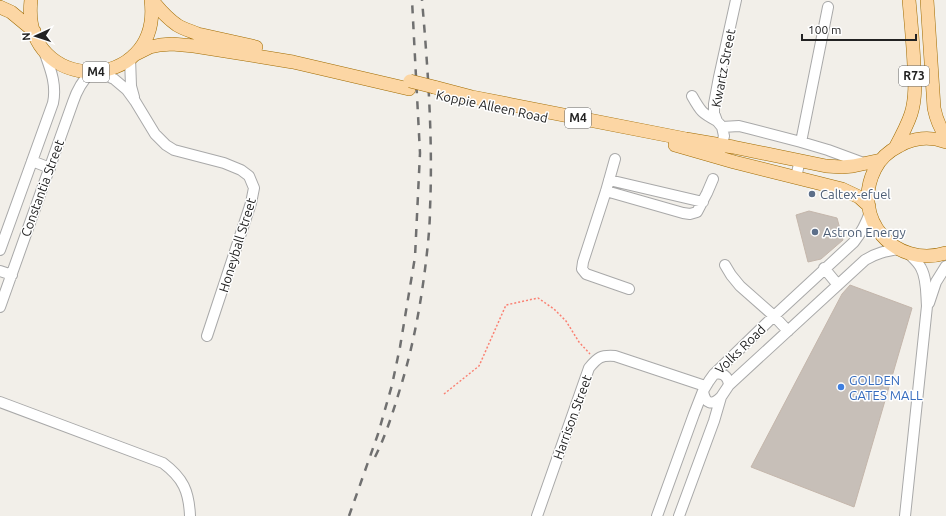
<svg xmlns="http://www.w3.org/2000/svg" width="946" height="516" viewBox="0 0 946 516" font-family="Ubuntu,sans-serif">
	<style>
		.building { fill: #c7bfb8; stroke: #c4b6ab }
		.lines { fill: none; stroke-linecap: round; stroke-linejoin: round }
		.minor-casing { stroke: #a9a9a9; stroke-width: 12 }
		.major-casing { stroke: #a06b00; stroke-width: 14 }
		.path { stroke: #fa8072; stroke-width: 1.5; stroke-dasharray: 2 2; stroke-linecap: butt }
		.minor { stroke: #fff; stroke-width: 10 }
		.major { stroke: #fcd6a4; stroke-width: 13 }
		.rail { stroke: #707070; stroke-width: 2.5; stroke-dasharray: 8 8; stroke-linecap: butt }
		.major-bridge-casing { stroke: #a06b00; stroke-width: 14; stroke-linecap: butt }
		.major-bridge { stroke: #fcd6a4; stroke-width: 13 }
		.service-dot { fill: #5c6f8a; stroke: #fff; stroke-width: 1.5 }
		.shop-dot { fill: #3f7fe0; stroke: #fff; stroke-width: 1.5 }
		.labels { text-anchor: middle; stroke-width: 3; stroke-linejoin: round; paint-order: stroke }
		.shield { fill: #fff; stroke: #646464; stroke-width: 1 }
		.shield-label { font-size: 12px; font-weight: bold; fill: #222 }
		.street-label { font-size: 13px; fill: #222; stroke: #fff }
		.service-label { font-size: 13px; fill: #4e5e75; stroke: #fff; text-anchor: start }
		.shop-label { font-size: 13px; fill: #366cbe; stroke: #fff; text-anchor: start }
	</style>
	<rect width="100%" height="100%" fill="#f2efe9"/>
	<path class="building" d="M809 211 837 218 843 240 821 259 808 262 796 215Z
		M850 285 912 308 854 507 751 467 842 294Z"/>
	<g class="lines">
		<defs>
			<path id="minor" d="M130 58 131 86 134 97
				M97 72 114 79 127 90 135 101 155 134 166 145 174 150 224 163 241 170 249 176 254 188 251 203 207 336
				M692 96C701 112 702 113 717 121
				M722 127 739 126 751 129 801 142 828 150 866 164
				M801 142 828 7
				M720 151 724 136 722 127 717 121 714 113V104L719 77 736 0
				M615 159 606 191 583 262 582 269 586 274 629 289
				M32 161 50 168
				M796 177 800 160
				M609 180 703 202
				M606 191 683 213 690 214 697 212 707 193 713 179
				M0 250 53 103C57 84 50 68 44 51
				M725 265 731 275 740 286 774 316 788 331
				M824 268 838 285
				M0 271 12 275
				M929 303 936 282 946 266
				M0 307 73 102C77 90 82 81 91 72
				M714 374C723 372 728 376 729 385
				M703 391C705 404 712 406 721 397
				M0 402 163 463C183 478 189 491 190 516
				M537 516 589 368C598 357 601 355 615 356L705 386
				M657 516 694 414 703 391 709 381 714 374 774 316 854 242C861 233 866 224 870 212
				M679 516 714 421 721 397 729 385 865 260C876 253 886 251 899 249
				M905 516 927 306C926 294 927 279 921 268 918 262 913 258 908 253"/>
			<path id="major" d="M31 0C20 96 163 95 151 0
				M152 0C159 9 167 18 177 25 183 29 191 31 198 34L256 47
				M927 0 934 108C936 118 940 128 946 137
				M0 7 11 12 34 31
				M134 55 150 47 160 45 172 44 194 46 293 62 409 89
				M434 87 472 97 686 139 733 147 826 166 842 167 853 166 881 160
				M946 142C930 136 913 138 899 146 889 151 880 159 875 169 850 218 895 269 946 253
				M675 145 734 162 842 189 859 197 869 206
				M895 148C901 137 907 126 911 114 916 98 915 81 914 65 913 43 911 22 909 0"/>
		</defs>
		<use href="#minor" class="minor-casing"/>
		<use href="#major" class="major-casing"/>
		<path class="path" d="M444 394 479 366 506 305 538 298 554 309 566 321 579 342 590 354"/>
		<use href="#minor" class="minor"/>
		<use href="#major" class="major"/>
		<path class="rail" d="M375 457C386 435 393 412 400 389 415 341 423 292 428 243 429 232 430 220 430 209 433 140 428 70 422 0
			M349 516 378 434 392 385 400 347 415 257 420 153 412 0"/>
		<defs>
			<path id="major-bridge" d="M410 81 434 87"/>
		</defs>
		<use href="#major-bridge" class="major-bridge-casing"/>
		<use href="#major-bridge" class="major-bridge"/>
	</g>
	<g class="service-dot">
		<circle cx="812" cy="194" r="4"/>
		<circle cx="815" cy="232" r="4"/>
	</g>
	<circle class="shop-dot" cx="841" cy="387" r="4"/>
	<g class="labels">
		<g class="shield">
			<rect x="83" y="62" width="26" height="20" rx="3"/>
			<rect x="899" y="66" width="30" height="20" rx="3"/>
			<rect x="565" y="108" width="26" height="20" rx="3"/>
		</g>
		<g class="shield-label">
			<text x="96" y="76">M4</text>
			<text x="914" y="80">R73</text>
			<text x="578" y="122">M4</text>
		</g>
		<g class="street-label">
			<text transform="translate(723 68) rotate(-79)" y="5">Kwartz Street</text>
			<text transform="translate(492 106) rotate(12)" y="5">Koppie Alleen Road</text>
			<text transform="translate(42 188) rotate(-70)" y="5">Constantia Street</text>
			<text transform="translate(237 245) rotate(-73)" y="5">Honeyball Street</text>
			<text transform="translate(740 349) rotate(-44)" y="5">Volks Road</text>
			<text transform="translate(572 417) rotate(-70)" y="5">Harrison Street</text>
		</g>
		<g class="service-label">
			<text x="820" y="199">Caltex-efuel</text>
			<text x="823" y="237">Astron Energy</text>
		</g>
		<g class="shop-label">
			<text x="849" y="385">GOLDEN<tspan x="849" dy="15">GATES MALL</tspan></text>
		</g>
	</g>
	<g transform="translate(36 36) rotate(267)" stroke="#ffffff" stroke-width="3" paint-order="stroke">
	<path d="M0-3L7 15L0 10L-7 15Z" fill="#222222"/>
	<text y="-6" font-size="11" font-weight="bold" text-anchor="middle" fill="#222222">N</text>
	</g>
	<path d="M802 34v6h114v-6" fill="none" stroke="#222222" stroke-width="2"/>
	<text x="808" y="34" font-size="12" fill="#222222" stroke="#ffffff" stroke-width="3" paint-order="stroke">100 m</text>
</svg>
